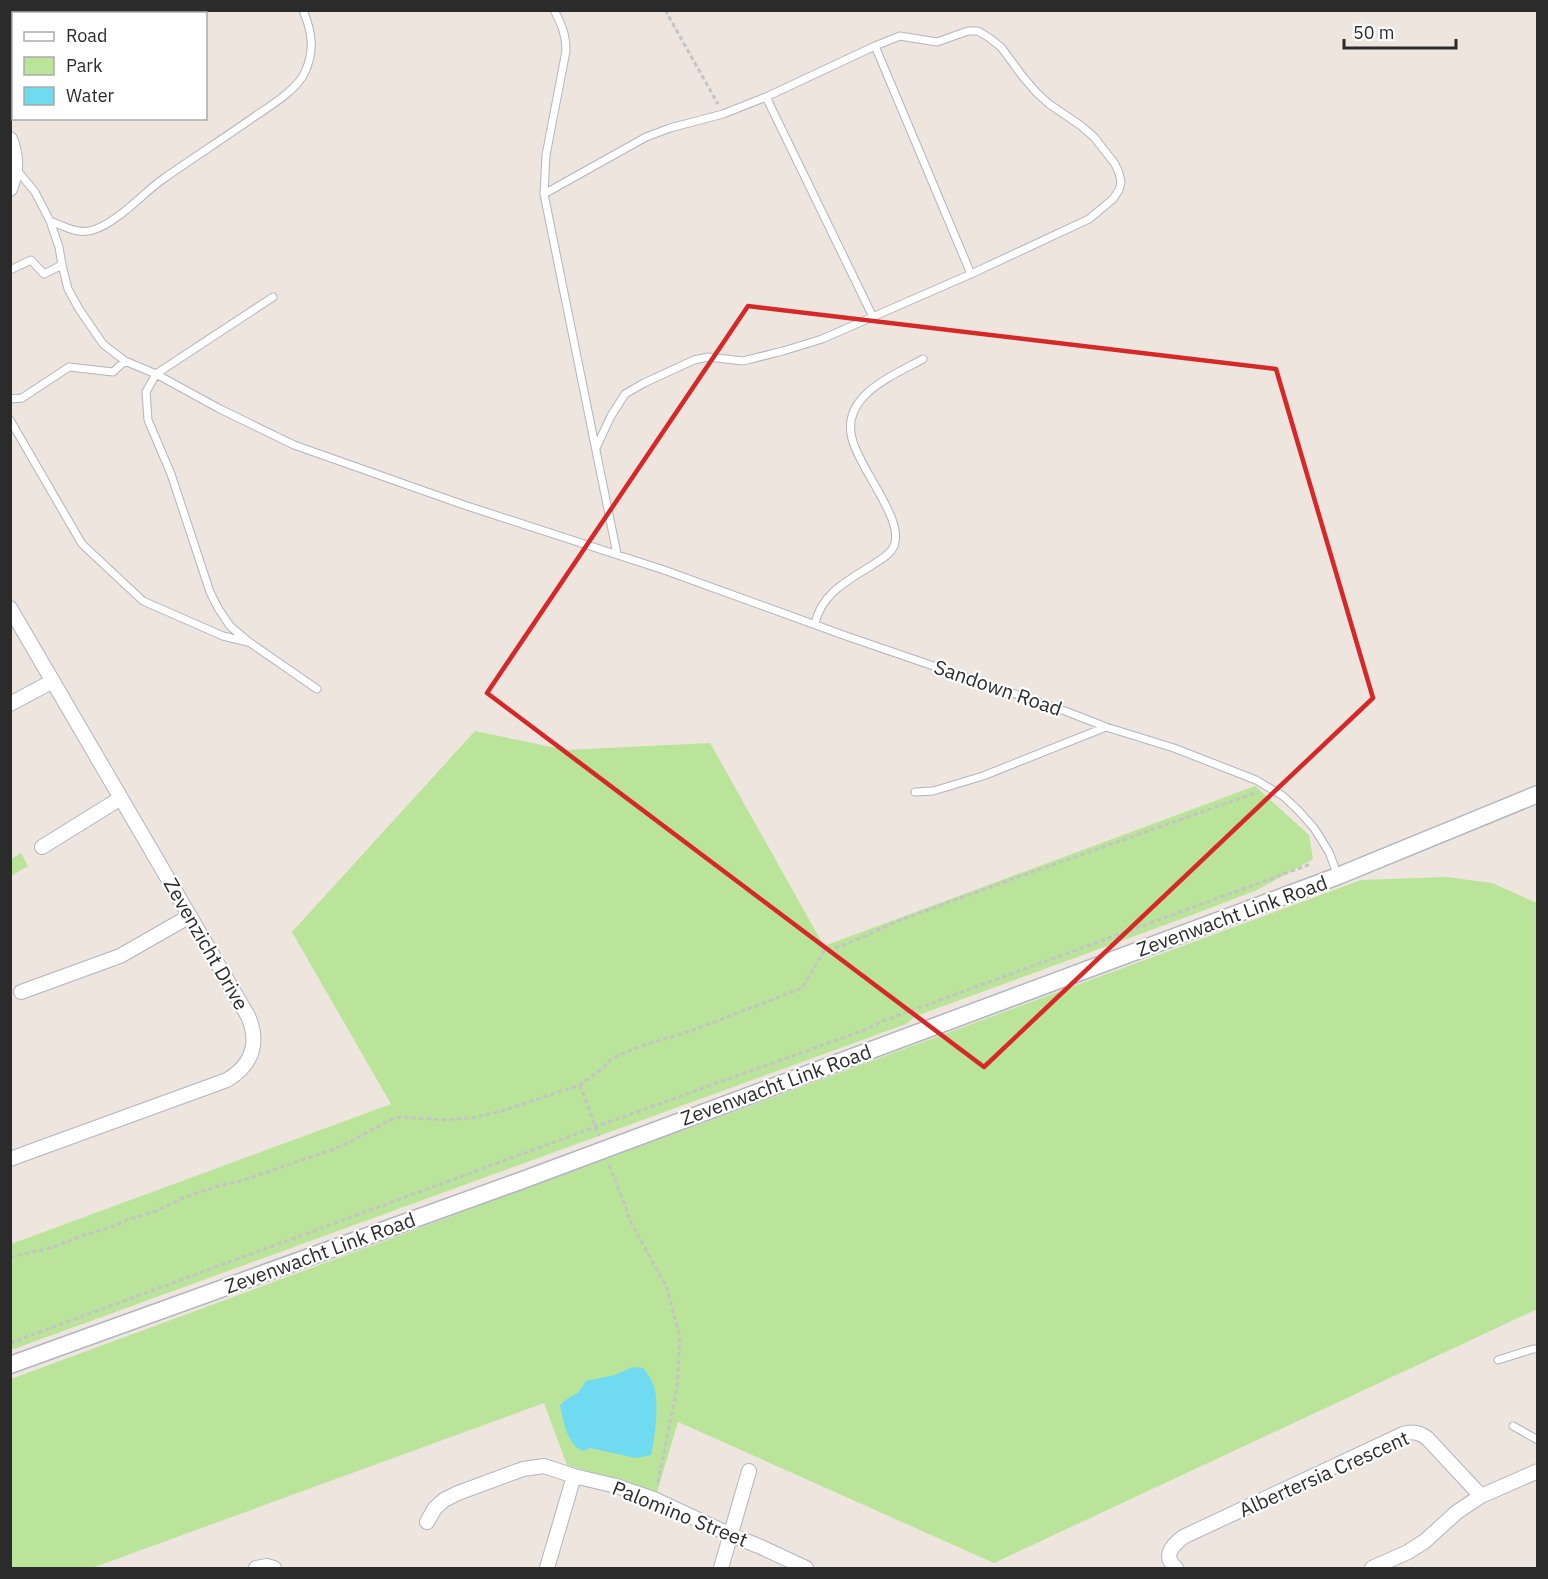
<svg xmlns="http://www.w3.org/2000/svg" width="1548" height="1579" viewBox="0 0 1548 1579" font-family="'IBM Plex Sans',sans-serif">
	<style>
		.green { fill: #bae49a }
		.water { fill: #70daf0 }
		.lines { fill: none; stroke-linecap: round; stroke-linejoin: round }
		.stream { stroke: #70daf0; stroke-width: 4.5 }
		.service-casing { stroke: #b1b5bf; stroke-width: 9 }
		.minor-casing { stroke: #b1b5bf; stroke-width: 16 }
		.tertiary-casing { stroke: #b1b5bf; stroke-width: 19 }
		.path { stroke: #c4c4c4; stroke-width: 3; stroke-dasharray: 4.5 3; stroke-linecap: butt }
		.service { stroke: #fff; stroke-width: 7 }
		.minor { stroke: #fff; stroke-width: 14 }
		.tertiary { stroke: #fff; stroke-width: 16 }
		.marked { fill: none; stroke: #d62828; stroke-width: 4.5; stroke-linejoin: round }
		.labels { text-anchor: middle; stroke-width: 4.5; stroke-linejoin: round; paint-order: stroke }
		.street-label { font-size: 20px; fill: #2b2b2b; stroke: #fff }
	</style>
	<rect width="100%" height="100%" fill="#ede5de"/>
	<path class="green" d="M475 731 566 750 710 743 824 946 1255 786 1309 835 1313 859 1257 890 1200 912 916 1016 906 1024 11 1350V1244L391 1104 292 932Z
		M21 853 28 866 11 876V859Z
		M1447 877 1492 883 1537 903V1309L994 1563 678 1422 657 1492 567 1465 544 1403 92 1568H11V1379L1361 880Z"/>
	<path class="water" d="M633 1367 643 1368C647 1373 651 1379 653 1384 660 1402 655 1437 651 1455L636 1458 590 1448 583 1451C567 1445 563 1420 560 1405L567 1399 578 1393 586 1381 615 1375Z"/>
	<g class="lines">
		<path class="stream" d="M1537 10 1538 11"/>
		<defs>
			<path id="service" d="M554 10C562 25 566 35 566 51L546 155 544 194 617 554
				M875 46 971 274
				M766 97 873 317
				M16 169 35 192 50 221 59 247 62 265 68 289 79 309 103 344 125 361 156 374 220 409 294 445 464 505 664 570 846 636 1065 711 1106 727 1174 748 1256 780 1283 796 1298 810 1314 828 1329 852 1338 876
				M544 194 646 137 670 128 723 114 766 97 875 46 900 36 937 42 968 31H978L988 37 1001 47 1023 77 1037 93 1049 104 1080 125 1094 137 1115 164 1119 173 1121 182 1119 190 1113 199 1089 219 971 274 822 339 783 351 743 361 708 357 694 360 644 383 625 394 611 416 596 448
				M50 221C64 226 78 235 93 230 118 222 142 194 163 179 193 158 224 138 254 117 270 106 297 90 305 72 315 50 312 32 303 10
				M10 270 31 260 44 274 62 265
				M273 297 156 374 146 392 148 420 171 474 210 592 218 608 230 626 249 642 317 689
				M10 399 22 398 69 367 113 372 125 361
				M10 420 82 544 143 601 223 636 248 642
				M815 624C821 593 849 580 874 564 881 559 890 555 894 546 898 535 893 520 888 510 878 488 863 468 854 445 836 398 890 377 923 359
				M915 792 933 791 983 776 1106 727
				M1498 1360 1533 1349H1538
				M1513 1426 1538 1440"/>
			<path id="minor" d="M10 139C17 156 17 172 10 189
				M10 608 248 1016C260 1043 252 1065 227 1080L10 1159
				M10 704 53 681
				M42 847 121 798
				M21 992 120 956 190 916
				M427 1522 435 1508 444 1500 458 1493 523 1469 544 1466 574 1476 616 1486 654 1499 731 1535 761 1547 806 1568
				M256 1568 267 1566 274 1568
				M547 1568 574 1476
				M721 1568 749 1471
				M1176 1568C1162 1556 1172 1546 1183 1537L1403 1434C1412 1431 1419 1432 1427 1438L1481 1496 1538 1471
				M1372 1568 1408 1552 1425 1541 1457 1512 1481 1496"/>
			<path id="tertiary" d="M10 1365 520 1181 1338 876 1538 794"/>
		</defs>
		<use href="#service" class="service-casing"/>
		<use href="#minor" class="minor-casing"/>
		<use href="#tertiary" class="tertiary-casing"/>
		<path class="path" d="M665 10 718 104
			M580 1085 599 1136
			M609 1165 625 1205 629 1219 667 1288 680 1338 677 1388 657 1486
			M10 1257 50 1248 85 1235 114 1226 127 1220 156 1211 185 1197 218 1186 244 1180 342 1146 390 1120 400 1117 446 1120 472 1118 502 1111 580 1085 603 1068 612 1058 644 1045 691 1031 802 988 824 951 847 944 898 921 982 890 1258 792
			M10 1343 595 1127 867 1029 880 1022 1311 864"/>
		<use href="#service" class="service"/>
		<use href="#minor" class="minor"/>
		<use href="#tertiary" class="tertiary"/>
	</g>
	<path class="marked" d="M748 306 1276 369 1373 698 984 1067 487 693Z"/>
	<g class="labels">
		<g class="street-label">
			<text transform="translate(998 688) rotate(19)" y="7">Sandown Road</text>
			<text transform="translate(1232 916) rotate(-20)" y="7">Zevenwacht Link Road</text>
			<text transform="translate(206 944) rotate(60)" y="7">Zevenzicht Drive</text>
			<text transform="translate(776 1085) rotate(-20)" y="7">Zevenwacht Link Road</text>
			<text transform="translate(320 1253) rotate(-20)" y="7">Zevenwacht Link Road</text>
			<text transform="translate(1324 1474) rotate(-24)" y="7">Albertersia Crescent</text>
			<text transform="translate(680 1514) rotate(22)" y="7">Palomino Street</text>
		</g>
	</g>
	<rect width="1548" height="1579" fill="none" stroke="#2b2b2b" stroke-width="24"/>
	<rect x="12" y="12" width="195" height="108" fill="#ffffff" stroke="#aaaaaa" stroke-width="1.5"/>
	<rect x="24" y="32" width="30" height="9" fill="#ffffff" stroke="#aaaaaa" stroke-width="1.5"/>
	<text x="66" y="42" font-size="18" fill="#2b2b2b">Road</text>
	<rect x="24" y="57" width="30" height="18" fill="#bae49a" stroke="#aaaaaa" stroke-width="1.5"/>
	<text x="66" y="72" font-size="18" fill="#2b2b2b">Park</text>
	<rect x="24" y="87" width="30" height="18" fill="#70daf0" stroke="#aaaaaa" stroke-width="1.5"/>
	<text x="66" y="102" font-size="18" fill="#2b2b2b">Water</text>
	<path d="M1344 39v9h112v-9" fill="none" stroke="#2b2b2b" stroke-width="3"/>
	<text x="1353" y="39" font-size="18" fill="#2b2b2b" stroke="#ffffff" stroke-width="4.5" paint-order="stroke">50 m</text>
</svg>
